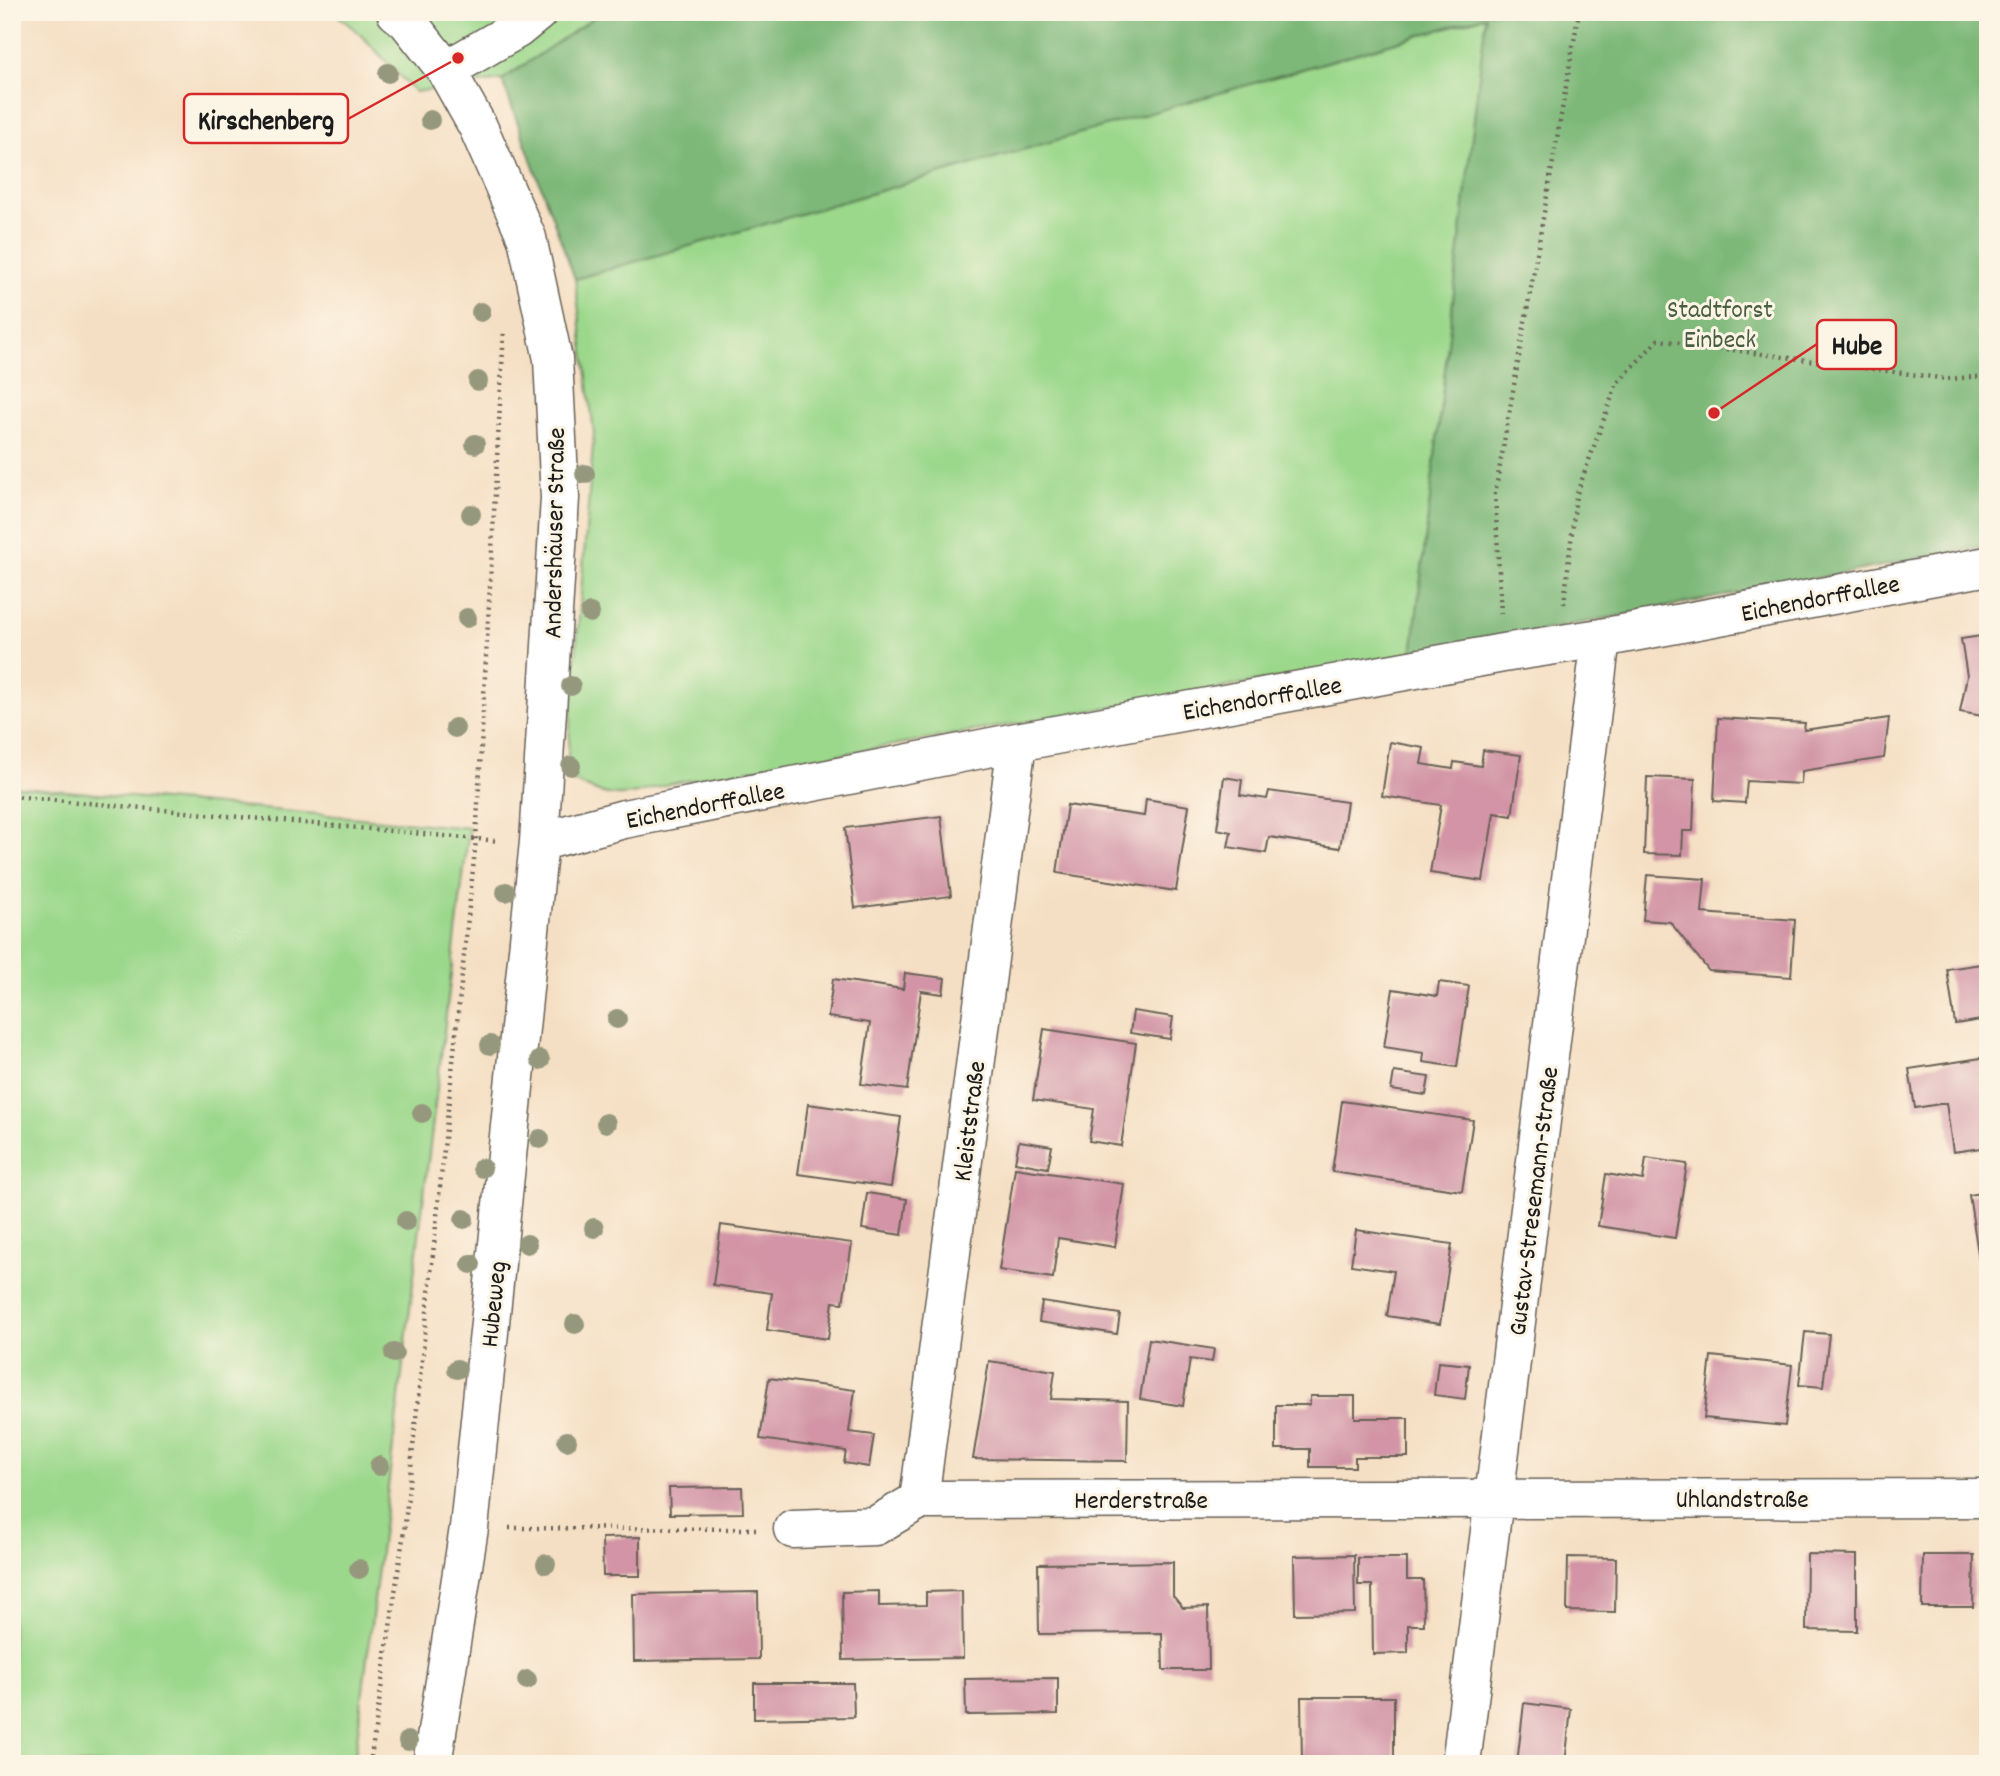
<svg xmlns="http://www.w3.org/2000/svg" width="2000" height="1776" viewBox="0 0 2000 1776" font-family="Dekko,sans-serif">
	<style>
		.green { fill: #9cd88c; stroke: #5c7a54; stroke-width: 2 }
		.forest { fill: #7db878; stroke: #4c6a4a; stroke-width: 2 }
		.building { fill: #d294a6 }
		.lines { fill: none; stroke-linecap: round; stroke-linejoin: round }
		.minor-casing { stroke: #686057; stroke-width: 41 }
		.path { stroke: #686057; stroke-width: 4.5; stroke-dasharray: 2 5; stroke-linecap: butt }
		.minor { stroke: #fff; stroke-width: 38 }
		.tree { fill: #96987d }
		.labels { text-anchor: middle; stroke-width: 6; stroke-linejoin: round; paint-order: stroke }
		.park-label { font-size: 26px; fill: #495e43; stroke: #fcf5e5 }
		.street-label { font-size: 26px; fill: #1c1c1c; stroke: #fcf5e5 }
		.leader { fill: none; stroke: #d62828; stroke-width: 2.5 }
		.callout-dot { fill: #d62828; stroke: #fcf5e5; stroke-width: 2.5 }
		.callout { fill: #fcf5e5; stroke: #d62828; stroke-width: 2.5 }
		.callout-label { font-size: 28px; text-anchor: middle; font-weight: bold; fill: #1c1c1c }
	</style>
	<rect width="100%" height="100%" fill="#fcf5e5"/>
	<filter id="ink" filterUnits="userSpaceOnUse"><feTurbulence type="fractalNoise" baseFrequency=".0143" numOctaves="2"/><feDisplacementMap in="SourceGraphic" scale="14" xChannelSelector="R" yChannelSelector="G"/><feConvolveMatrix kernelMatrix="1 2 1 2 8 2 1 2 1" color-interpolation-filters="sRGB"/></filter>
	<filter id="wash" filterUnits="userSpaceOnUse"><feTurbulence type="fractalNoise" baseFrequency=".00686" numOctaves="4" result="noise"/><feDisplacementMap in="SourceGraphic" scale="28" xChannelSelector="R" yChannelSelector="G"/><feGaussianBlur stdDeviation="1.57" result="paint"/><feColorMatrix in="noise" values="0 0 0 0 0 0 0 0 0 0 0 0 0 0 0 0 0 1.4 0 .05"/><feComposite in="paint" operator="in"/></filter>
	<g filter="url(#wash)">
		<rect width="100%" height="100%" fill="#f5dfc4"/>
		<path class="green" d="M334 12H602L502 80 415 92 361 35Z
			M1486 16 1412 655 669 784C621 798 612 802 566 777L594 433 575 279Z
			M12 786 469 828 354 1764H12Z"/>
		<path class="forest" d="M602 12H1988V546L1412 655 1486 16 575 279 502 80Z"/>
		<g id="blocks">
			<path class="building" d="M1988 635V717L1960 712 1967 676 1961 639Z
				M1718 718 1805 723 1804 730 1889 718 1884 758 1802 771 1801 784 1747 781 1745 803 1714 801Z
				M1390 742 1424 748 1421 764 1453 769 1454 762 1481 766 1483 750 1521 755 1512 816 1494 813 1483 881 1430 873 1441 805 1382 796Z
				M1224 777 1242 780 1240 795 1267 799 1269 791 1347 802 1340 848 1269 837 1266 853 1228 847 1231 832 1217 829Z
				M1647 777 1695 779 1693 831H1683L1682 855 1644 854Z
				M1146 799 1189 806 1176 891 1057 873 1067 805 1144 816Z
				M941 816 951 896 855 908 845 828Z
				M1647 875 1705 879 1702 913 1795 920 1791 977 1709 971 1670 922 1643 920Z
				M1988 963V1019L1955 1024 1947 969Z
				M905 973 945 978 943 994 921 991 907 1090 861 1084 870 1023 828 1017 833 979 903 989Z
				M1439 982 1469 986 1457 1067 1423 1062 1424 1053 1384 1047 1393 989 1437 996Z
				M1133 1011 1173 1017 1170 1039 1130 1033Z
				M1044 1029 1136 1043 1121 1146 1089 1141 1094 1109 1033 1100Z
				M1988 1057V1147L1953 1152 1946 1103 1915 1108 1909 1069Z
				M1394 1072 1429 1077 1426 1095 1391 1090Z
				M1342 1101 1473 1120 1462 1191 1332 1172Z
				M808 1104 901 1117 891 1187 798 1174Z
				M1019 1141 1052 1146 1048 1168 1015 1162Z
				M1646 1158 1687 1164 1675 1238 1598 1226 1606 1174 1643 1180Z
				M1015 1168 1124 1184 1115 1247 1058 1238 1053 1278 999 1270Z
				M1988 1192V1264L1980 1266 1969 1195Z
				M867 1193 907 1199 902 1235 862 1229Z
				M721 1225 852 1243 843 1303 833 1302 828 1339 767 1330 772 1293 713 1285Z
				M1356 1230 1452 1244 1440 1324 1387 1316 1394 1271 1351 1265Z
				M1042 1302 1120 1314 1117 1334 1039 1322Z
				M1805 1332 1829 1334 1823 1387 1799 1385Z
				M1149 1339 1214 1349 1212 1362 1190 1359 1183 1406 1140 1399Z
				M1711 1356 1792 1365 1785 1426 1704 1418Z
				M989 1361 1055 1371 1051 1399 1128 1401 1127 1461 973 1459Z
				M1438 1362 1469 1365 1465 1399 1434 1395Z
				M769 1378 855 1390 849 1432 874 1435 869 1467 844 1463 846 1451 760 1439Z
				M1310 1396H1355V1418H1408V1457H1355V1467H1310V1449H1276V1405H1310Z
				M742 1487 743 1513 670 1514 669 1488Z
				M640 1537V1576H603L602 1538Z
				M1807 1554 1857 1555V1631L1806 1630Z
				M1354 1555 1355 1613 1295 1614 1294 1556Z
				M1923 1555H1974L1973 1607H1922Z
				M1568 1557 1616 1558 1615 1612 1567 1611Z
				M1358 1558H1407V1580H1423L1424 1625H1408V1653L1373 1654 1372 1585H1358Z
				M1173 1562V1596L1183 1608 1208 1607 1209 1670H1163L1162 1633 1039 1634 1038 1564Z
				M879 1591V1606L926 1605V1592L962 1591 963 1658 843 1660 842 1592Z
				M758 1592 759 1659 634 1661 633 1594Z
				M1058 1678V1714L966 1715 965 1679Z
				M754 1683H853L854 1717 754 1719Z
				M1301 1697H1394V1759L1373 1760V1764H1302Z
				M1524 1703 1571 1709 1565 1764H1517Z"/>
		</g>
	</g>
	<g filter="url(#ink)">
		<use href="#blocks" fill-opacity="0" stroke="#686057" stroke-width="2"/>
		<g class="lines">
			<defs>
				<path id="minor" d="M396 12 407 21 446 70 478 127 527 238 553 359 560 498 539 842 469 1528 432 1764
					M446 70 517 29 538 12
					M539 842 624 819 1017 742 1503 653 1601 638 1988 566
					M919 1500 1017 742
					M793 1529 875 1526 919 1500 1988 1498
					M1461 1764 1601 638"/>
			</defs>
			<use href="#minor" class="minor-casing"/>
			<path class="path" d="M1564 604 1576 496 1617 383 1658 340 1947 379 1988 376
				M1501 614 1495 494 1579 12
				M12 796 499 841
				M509 1528 756 1529
				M370 1764 405 1524 476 840 504 330"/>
			<use href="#minor" class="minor"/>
		</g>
		<g class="tree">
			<circle cx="388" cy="73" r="10"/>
			<circle cx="430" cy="120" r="10"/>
			<circle cx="481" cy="312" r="10"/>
			<circle cx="478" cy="381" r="10"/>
			<circle cx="475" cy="444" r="10"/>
			<circle cx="585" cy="474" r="10"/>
			<circle cx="471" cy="514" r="10"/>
			<circle cx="590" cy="613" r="10"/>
			<circle cx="467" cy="618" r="10"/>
			<circle cx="571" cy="686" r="10"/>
			<circle cx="455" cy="728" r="10"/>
			<circle cx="571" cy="766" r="10"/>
			<circle cx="506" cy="892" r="10"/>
			<circle cx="617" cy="1019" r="10"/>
			<circle cx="490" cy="1045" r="10"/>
			<circle cx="540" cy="1060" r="10"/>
			<circle cx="422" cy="1113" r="10"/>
			<circle cx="606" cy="1123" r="10"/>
			<circle cx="540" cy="1139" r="10"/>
			<circle cx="482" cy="1168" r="10"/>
			<circle cx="464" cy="1219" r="10"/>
			<circle cx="406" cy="1221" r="10"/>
			<circle cx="594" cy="1228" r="10"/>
			<circle cx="527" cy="1244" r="10"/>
			<circle cx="471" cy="1264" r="10"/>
			<circle cx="575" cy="1324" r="10"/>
			<circle cx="394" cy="1353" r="10"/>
			<circle cx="457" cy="1369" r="10"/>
			<circle cx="567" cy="1441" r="10"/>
			<circle cx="379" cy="1466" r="10"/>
			<circle cx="546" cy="1564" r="10"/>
			<circle cx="359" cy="1569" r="10"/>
			<circle cx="527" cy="1680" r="10"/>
			<circle cx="408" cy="1741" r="10"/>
		</g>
	</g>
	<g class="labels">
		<g class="park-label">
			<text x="1720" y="317">Stadtforst<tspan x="1720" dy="30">Einbeck</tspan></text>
		</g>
		<g class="street-label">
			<text transform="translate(553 533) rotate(-89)" y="9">Andershäuser Straße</text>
			<text transform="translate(1820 597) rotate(-11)" y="9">Eichendorffallee</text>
			<text transform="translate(1262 697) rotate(-10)" y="9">Eichendorffallee</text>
			<text transform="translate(705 804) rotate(-11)" y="9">Eichendorffallee</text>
			<text transform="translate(968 1121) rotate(-83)" y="9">Kleiststraße</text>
			<text transform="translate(1532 1201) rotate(-83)" y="9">Gustav-Stresemann-Straße</text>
			<text transform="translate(492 1304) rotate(-84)" y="9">Hubeweg</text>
			<text x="1742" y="1507">Uhlandstraße</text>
			<text x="1141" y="1508">Herderstraße</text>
		</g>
	</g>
	<path class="leader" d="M458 58L348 119M1714 413L1817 344"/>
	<g class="callout-dot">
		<circle cx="458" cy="58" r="7"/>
		<circle cx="1714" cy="413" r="7"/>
	</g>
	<g class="callout">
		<rect x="184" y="94" width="164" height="49" rx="7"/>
		<rect x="1817" y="320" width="79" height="49" rx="7"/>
	</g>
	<g class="callout-label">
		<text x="266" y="129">Kirschenberg</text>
		<text x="1857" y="354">Hube</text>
	</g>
	<rect width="2000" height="1776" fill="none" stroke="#fcf5e5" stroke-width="42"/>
</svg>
